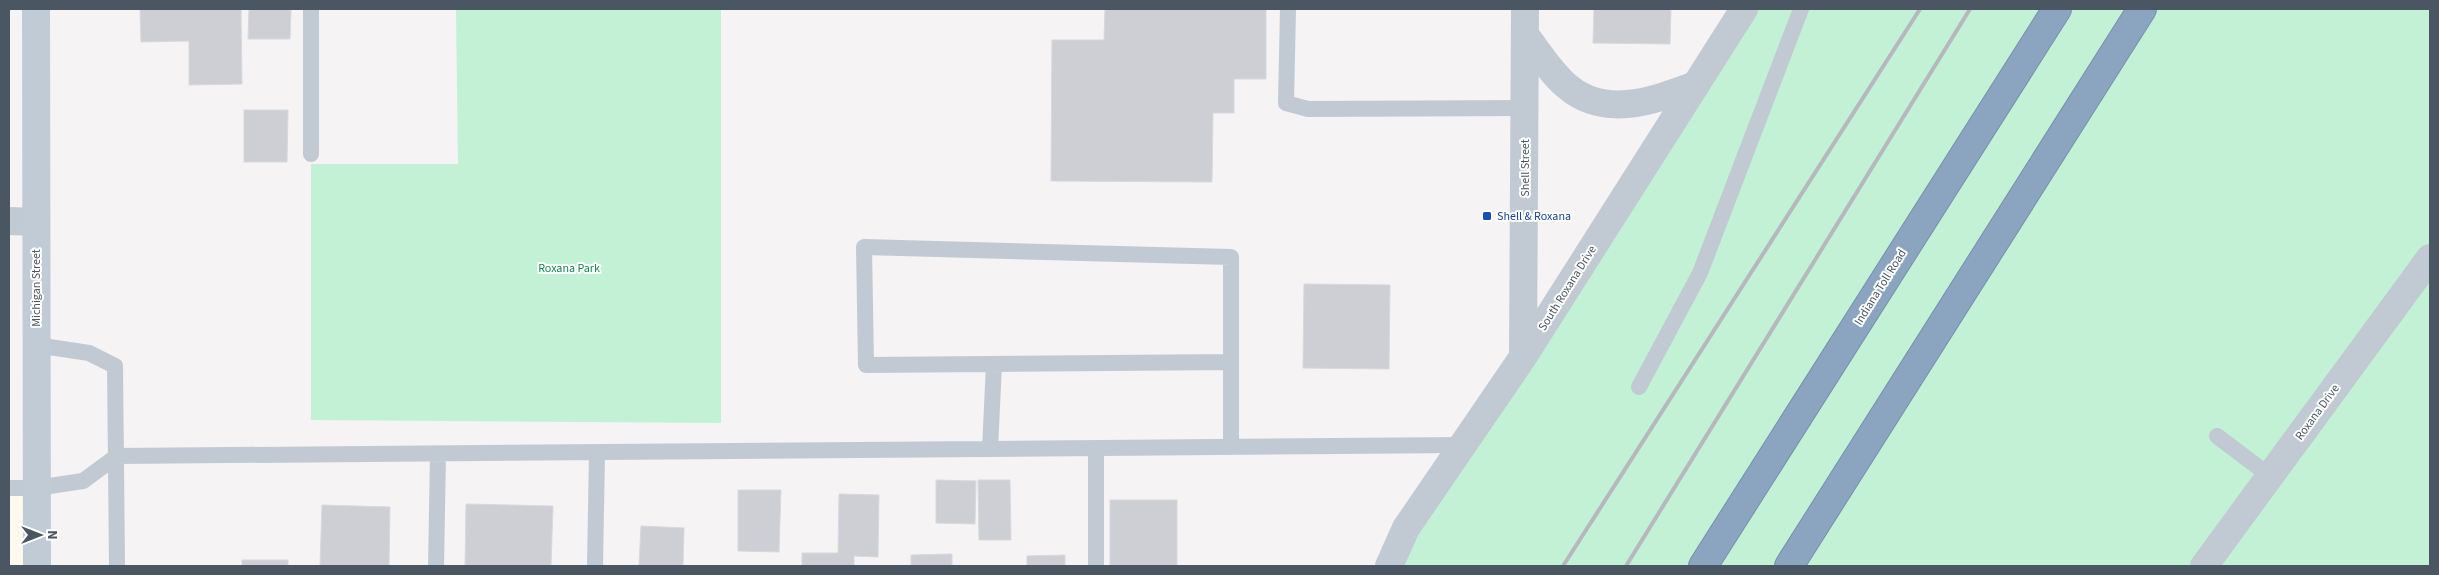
<svg xmlns="http://www.w3.org/2000/svg" width="2439" height="575" viewBox="0 0 2439 575" font-family="'Source Sans 3',sans-serif">
	<style>
		.commercial { fill: #fdf9ef }
		.green { fill: #c3f1d5 }
		.building { fill: #cdcfd5; stroke: #d7d9de }
		.lines { fill: none; stroke-linecap: round; stroke-linejoin: round }
		.motorway-casing { stroke: #7690ad; stroke-width: 30 }
		.service { stroke: #c1cad2; stroke-width: 16 }
		.minor { stroke: #c1cad2; stroke-width: 28 }
		.secondary { stroke: #c1cbd6; stroke-width: 28 }
		.motorway { stroke: #8ba5c1; stroke-width: 28 }
		.rail { stroke: #b5b8bd; stroke-width: 4 }
		.transit-dot { fill: #1a4fb4; stroke: #fff; stroke-width: 2 }
		.labels { text-anchor: middle; stroke-width: 4; stroke-linejoin: round; paint-order: stroke }
		.street-label { font-size: 12px; fill: #4a5661; stroke: #fff }
		.transit-label { font-size: 12px; fill: #164399; stroke: #fff; text-anchor: start }
		.park-label { font-size: 12px; fill: #17864f; stroke: #fff }
	</style>
	<rect width="100%" height="100%" fill="#f5f3f3"/>
	<path class="commercial" d="M9 488H36L37 566H9Z"/>
	<path class="green" d="M456 9H721V423L311 420V164H458Z
		M1744 9H2430V566H1389Z"/>
	<path class="building" d="M140 9H241L242 84 189 85V41L141 42Z
		M249 9H291L290 39H248Z
		M1105 9H1266V79H1234V113H1213L1212 182 1051 181 1052 40H1104Z
		M1594 9H1671L1670 44 1593 43Z
		M244 110H288L287 162H244Z
		M1304 284 1390 285 1389 369 1303 368Z
		M936 480 976 481 975 524 936 523Z
		M978 480H1010L1011 540H979Z
		M738 490H781L779 552 738 551Z
		M839 494 879 495 878 557 854 556V566H802V553H838Z
		M1110 500H1177V566H1110Z
		M466 504 553 506 551 566H465Z
		M322 505 390 507 389 566H320Z
		M641 526 684 528 683 566H639Z
		M952 554V566H911V555Z
		M1065 555V566H1027V556Z
		M242 560H288V566H242Z"/>
	<g class="lines">
		<defs>
			<path id="motorway" d="M1703 566 2057 9
				M1789 566 2142 9"/>
		</defs>
		<use href="#motorway" class="motorway-casing"/>
		<path class="service" d="M311 9V154
			M1288 9 1286 103 1308 109 1525 108
			M36 345 89 353 115 366 117 566
			M1231 362 866 365 864 247 1231 257V447
			M1639 387 1700 273 1801 9
			M2217 436 2270 476
			M990 449 994 364
			M9 488H36L83 481 117 456 1462 445
			M436 566 438 454
			M595 566 597 453
			M1096 566V449"/>
		<path class="minor" d="M1526 36C1539 53 1551 73 1568 87 1606 119 1655 100 1696 85
			M9 221 36 222
			M1523 357 1525 9
			M1389 566 1406 528 1523 357 1744 9
			M2204 566 2430 258"/>
		<path class="secondary" d="M36 9 37 566"/>
		<use href="#motorway" class="motorway"/>
		<path class="rail" d="M1563 566 1920 9
			M1626 566 1970 9"/>
	</g>
	<rect class="transit-dot" x="1482" y="211" width="10" height="10" rx="2.5"/>
	<g class="labels">
		<g class="street-label">
			<text transform="translate(1525 168) rotate(-90)" y="4">Shell Street</text>
			<text transform="translate(1880 287) rotate(-58)" y="4">Indiana Toll Road</text>
			<text transform="translate(36 288) rotate(-90)" y="4">Michigan Street</text>
			<text transform="translate(1567 288) rotate(-58)" y="4">South Roxana Drive</text>
			<text transform="translate(2317 412) rotate(-54)" y="4">Roxana Drive</text>
		</g>
		<g class="transit-label">
			<text x="1497" y="220">Shell &amp; Roxana</text>
		</g>
		<g class="park-label">
			<text x="569" y="272">Roxana Park</text>
		</g>
	</g>
	<rect width="2439" height="575" fill="none" stroke="#4a5661" stroke-width="20"/>
	<g transform="translate(40 535) rotate(90)" stroke="#ffffff" stroke-width="4" paint-order="stroke">
	<path d="M0-4L9 19L0 12L-9 19Z" fill="#4a5661"/>
	<text y="-8" font-size="14" font-weight="bold" text-anchor="middle" fill="#4a5661">N</text>
	</g>
</svg>
